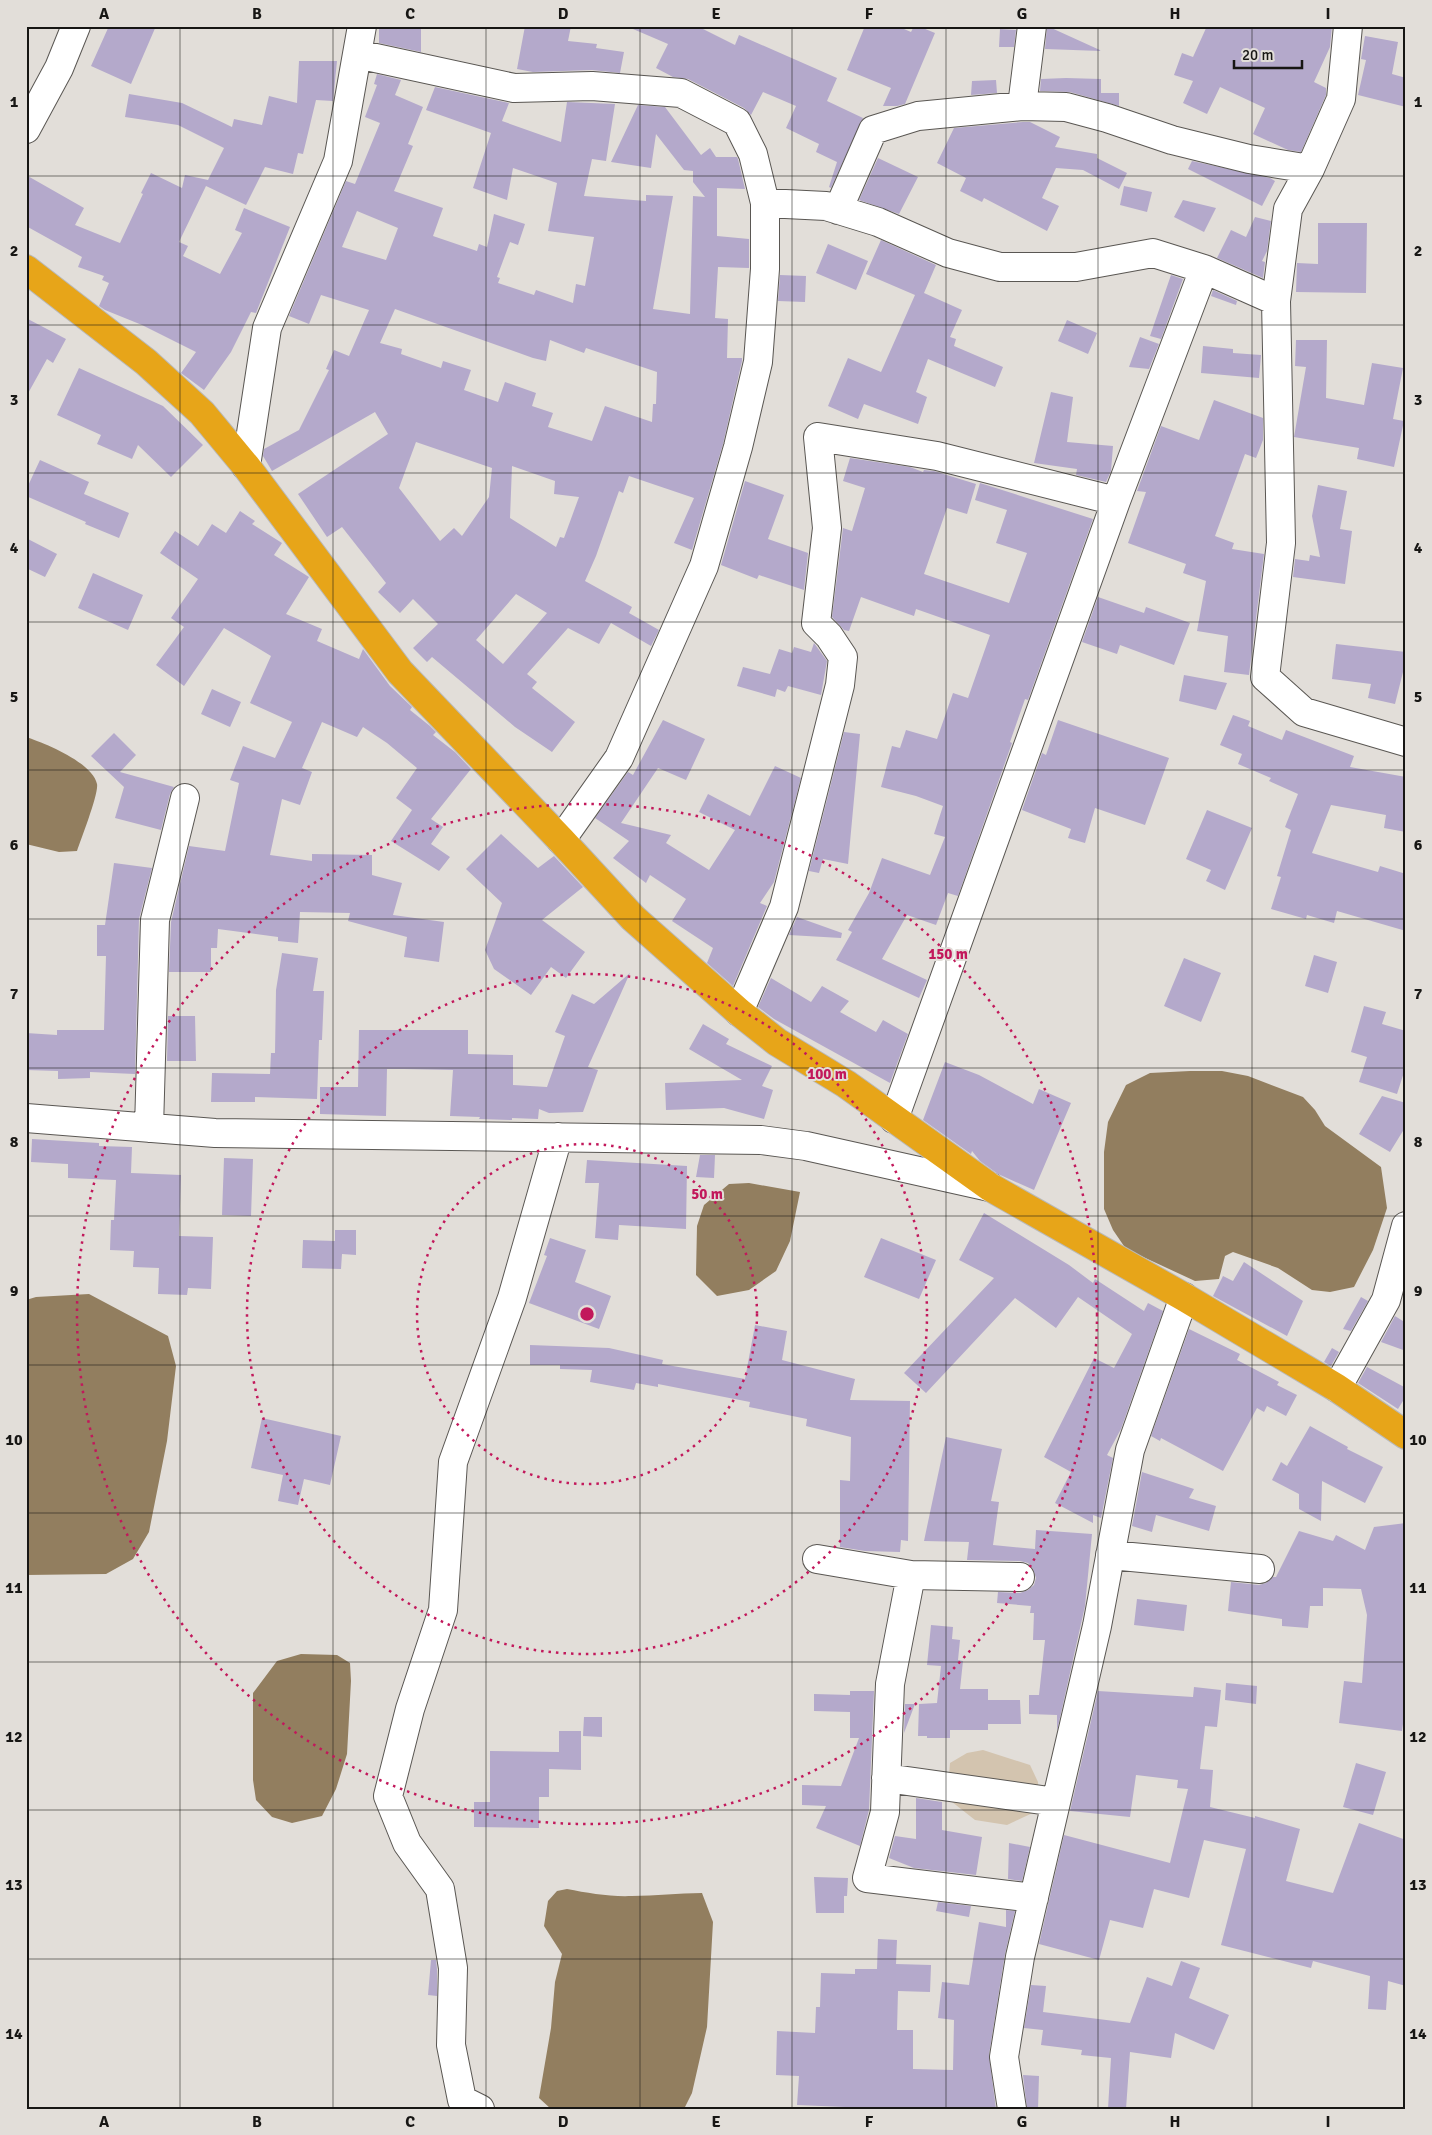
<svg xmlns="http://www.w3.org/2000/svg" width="1432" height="2135" viewBox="0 0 1432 2135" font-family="Signika,sans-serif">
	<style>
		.green { fill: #d3c4af }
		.water { fill: #927e5f }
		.building { fill: #b4a9cb; fill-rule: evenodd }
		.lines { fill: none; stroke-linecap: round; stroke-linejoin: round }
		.minor-casing { stroke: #5a5753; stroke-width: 30 }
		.highway-casing { stroke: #b9b9b8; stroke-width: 30 }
		.minor { stroke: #fff; stroke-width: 28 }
		.highway { stroke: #e7a519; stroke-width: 28 }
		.grid { fill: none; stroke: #171614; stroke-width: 1; stroke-opacity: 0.55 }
		.ring { fill: none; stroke: #c2185b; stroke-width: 2.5; stroke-dasharray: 2.5 5 }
		.centre { fill: #c2185b; stroke: #e2ded9; stroke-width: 2.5 }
		.ring-label { font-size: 15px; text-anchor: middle; font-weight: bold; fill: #c2185b; stroke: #e2ded9; stroke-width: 4; stroke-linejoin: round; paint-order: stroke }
		.neatline { fill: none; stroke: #171614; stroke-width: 2 }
		.grid-label { font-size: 16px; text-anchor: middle; font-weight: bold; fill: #171614 }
	</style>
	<rect width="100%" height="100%" fill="#e2ded9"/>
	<path class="green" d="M983 1750 1030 1765 1038 1782 1039 1810 1007 1825 975 1820 947 1798 950 1763 967 1753Z"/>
	<path class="water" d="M26 737C45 743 93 763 97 784 99 793 81 839 77 851L59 852 26 844Z
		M1190 1071H1222L1248 1076 1303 1097 1315 1110 1325 1126 1381 1167 1387 1208 1373 1250 1354 1287 1330 1292 1312 1290 1278 1268 1233 1252 1225 1256 1219 1279 1195 1281 1126 1249 1113 1230 1104 1209V1152L1108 1122 1126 1085 1150 1073Z
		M749 1183 800 1192 790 1241 776 1271 749 1290 717 1296 696 1275 697 1226 704 1205 729 1184Z
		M89 1294 168 1336 176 1366 167 1441 149 1532 133 1559 106 1574 26 1575V1300L36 1297Z
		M301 1654 337 1655 350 1663 351 1681 347 1754 336 1789 322 1816 292 1823 272 1817 256 1800 253 1780V1693L277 1661Z
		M567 1889C588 1893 610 1897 632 1896 656 1896 678 1893 702 1893L713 1922 707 2027 692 2093 684 2109H551L539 2098 551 2028 555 1982 562 1954 544 1926 548 1901 557 1891Z"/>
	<path class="building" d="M109 26H156L131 84 91 66Z
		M379 26H421V52L379 43Z
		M525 26H571L568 41 597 44 596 48 624 52 620 73 592 70 533 72 517 69Z
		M626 26H697L735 45 739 35 837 78 827 101 863 118 831 188 829 187 837 162 816 152 819 144 786 128 796 106 763 92 751 115 744 108 688 79 673 77 656 68 668 44Z
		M865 26H897L911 32 914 26H918L935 33 905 104 897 106H883L891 88 847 70Z
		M1047 26 1102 51 1045 49Z
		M1207 26H1332L1330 47 1314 82 1326 88V95L1301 152 1288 150 1253 134 1265 108 1220 87 1207 114 1183 103 1193 81 1174 75 1182 53 1193 57Z
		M1000 29 1016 30 1014 47H999Z
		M1365 36 1398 42 1392 74 1406 78V107L1358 95 1366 60 1361 59Z
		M299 61H337L333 101 316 100 303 154 298 153 293 174 265 167 246 205 206 186 179 242 188 246 183 256 220 274 242 233 235 230 244 208 290 227 256 313 251 312 231 352 204 390 181 373 196 352 142 325 105 310 99 306 109 283 102 280 104 276 78 267 82 257 26 226V175L84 208 75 225 120 243 143 194 141 193 151 173 182 188 185 175 208 180 224 148 178 125 125 117 129 94 182 103 232 127 234 119 262 125 269 96 297 103Z
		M377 74 401 80 395 95 423 107 408 144 413 146 394 191 443 208 433 236 477 251 479 244 487 247 494 214 525 224 518 245 510 242 497 277 500 278 498 283 534 295 536 290 573 303 576 284 585 286 594 237 548 231 557 183 513 168 507 200 473 188 491 133 426 110 435 87 509 103 502 121 561 142 567 102 615 104 606 161 592 159 584 196 646 201V195L673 196 653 309 690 314 693 196 705 197 693 182V171L684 170 656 134 651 168 611 162 638 105 665 107 701 155 710 148 716 157H737L738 159 745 189 717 188V236L749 239V268L718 267 715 318 728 319 727 358H742V361L723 444 692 550 674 543 694 498 629 476 623 493 619 491 596 556 585 581 632 607 629 613 659 630 651 646 611 623 599 644 568 628 527 674 537 682 532 688 575 722 552 752 515 727 432 657 427 662 413 648 438 624 413 599 400 613 378 592 386 583 342 527 327 537 298 494 388 434 375 412 272 471 263 456 264 449 299 430 329 370 326 369 334 350 349 356 369 310 321 295 309 324 289 316 346 181 355 184 380 123 365 117 377 85 374 84ZM357 211 398 228 386 260 342 247ZM395 309 533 358 546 361 550 340 584 353 586 348 657 372 656 404H653L652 422 605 406 592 441 548 427 553 413 532 406 536 393 505 382 498 402 464 390 471 370 443 361 441 368 401 354 402 349 380 343ZM416 442 492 468 489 497 462 536 454 528 440 541 399 488ZM512 466 555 481 554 494 579 497 564 538 560 537 556 547 510 518ZM516 594 547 613 503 664 476 640Z
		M1066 78 1101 79V93H1119V106L1070 92 1040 91 1041 79Z
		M996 80 997 93 971 95 972 81Z
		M1023 122H1030L1060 137 1055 147 1097 154V158L1127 173 1119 189 1083 170 1056 168 1042 198 1059 206 1047 231 984 198 982 202 960 191 966 178 937 163 954 128Z
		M878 158 918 177 899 214 859 200Z
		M1192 161 1270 178 1275 181 1262 206 1188 169Z
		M1124 186 1152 192 1147 212 1120 205Z
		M1183 200 1216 208 1204 232 1174 217Z
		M1255 217 1271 221 1267 251 1262 261 1265 262 1263 278 1217 258 1231 230 1246 237Z
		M1318 223H1367L1366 293 1296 292 1297 263 1318 264Z
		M881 240 936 265 924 293 962 310 950 337 956 339 954 346 1003 367 995 387 928 359 916 392 927 397 918 424 864 404 858 419 828 406 848 358 881 372 915 295 866 274Z
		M828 244 868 261 856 290 816 273Z
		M780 275 806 276 805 302 778 301Z
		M1171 275 1183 279 1161 339 1150 336Z
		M1213 290 1237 301 1236 305 1211 296Z
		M26 318 66 339 53 363 47 359 26 397Z
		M1067 320 1097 333 1088 354 1058 341Z
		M1140 337 1159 344 1149 369 1129 367Z
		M1296 340H1327L1326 398 1364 405 1372 363 1403 368 1393 419 1404 421 1394 467 1357 459 1359 448 1294 437 1306 367 1295 366Z
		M1203 346 1233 349V353L1261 355 1259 378 1201 373Z
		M79 368 163 406 203 445 171 477 138 445 132 459 97 444 101 435 57 415Z
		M1051 392 1073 397 1067 442 1113 446 1111 471 1106 482 1076 475 1077 469 1034 463Z
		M1214 400 1263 418V440L1256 458 1245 454 1215 536 1234 543 1232 549 1264 554 1249 675 1224 672 1228 636 1197 631 1206 581 1183 573 1186 564 1128 543 1146 492 1137 491 1161 426 1199 440Z
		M850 458 910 467 923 472 924 470 934 471 976 484 967 514 947 508 924 574 1009 603 1027 553 996 543 1007 510 975 500 980 483 1093 519 1028 700 1025 699 1010 742 1012 743 958 896 948 893 936 925 907 915 882 959 927 980 919 998 836 960 852 932 848 930 869 893 882 858 930 875 945 837 934 834 943 806 916 796 881 787 892 746 900 748 906 730 937 739 953 693 968 698 990 635 916 609 914 616 861 597 849 631 844 630 832 617 843 528 852 531 865 488 843 481Z
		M40 460 89 482 84 494 129 513 119 538 85 524 86 522 26 496V490Z
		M745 481 784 495 768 539 808 553 804 590 759 575 757 579 721 565Z
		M1318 485 1347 491 1340 529 1352 531 1345 584 1293 577 1295 559 1309 561 1310 555 1320 557 1312 516Z
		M240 511 255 521 252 524 282 543 274 555 309 577 286 614 322 629 317 641 359 659 363 649 390 686 412 707 410 710 430 726 436 732 433 735 455 752 471 769 431 819 443 827 431 844 450 857 439 871 391 841 412 810 396 798 417 768 387 743 363 727 357 737 322 722 302 768 312 772 300 805 282 799 270 855 312 861V854L372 855V875L402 883 393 915 444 922 439 962 404 957 407 937 348 921 350 913 300 912 298 943 278 941V937L218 929 217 948H211V972H169L171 922 189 846 225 851 239 783 230 780 243 746 275 758 292 722 250 703 271 656 224 628 184 686 156 665 184 627 171 618 198 579 160 553 175 531 198 546 212 524 226 533Z
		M26 538 57 554 45 577 26 568Z
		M93 573 143 595 128 630 78 608Z
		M1098 597 1144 613 1146 607 1190 623 1174 665 1120 645 1117 654 1082 642Z
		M814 643 827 661 821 695 788 686 785 692 777 689 775 697 737 686 743 667 770 674 779 649 792 653 794 647 811 652Z
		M1336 644 1406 652V660L1395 704 1368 698 1371 684 1332 679Z
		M1184 675 1227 683 1216 710 1179 701Z
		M212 689 241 702 230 727 201 714Z
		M1233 715 1250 721 1248 726 1282 740 1286 730 1354 756 1350 767 1406 777V832L1384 828 1386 815 1331 805 1312 853 1378 872 1380 866 1406 874V931L1337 911 1334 923 1307 915 1306 919 1271 909 1281 877 1277 876 1291 830 1285 827 1298 794 1269 781 1271 778 1238 764 1242 754 1220 745Z
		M663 720 705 739 686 780 658 768 621 823 671 835 666 843 709 870 735 830 699 812 708 794 750 816 775 766 801 778 774 882 760 903 767 906 733 986 707 963 713 948 672 921 686 899 650 875 646 883 613 858 629 841 595 818 628 772 633 775Z
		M1058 720 1169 758 1145 825 1095 808 1085 843 1068 838 1071 829 1022 810 1042 753 1046 755Z
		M844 732 860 734 848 864 823 859 819 873 809 871Z
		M114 733 136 755 120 772 174 787 170 794 161 830 115 818 124 787 91 756Z
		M1207 810 1252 828 1225 890 1206 881 1211 870 1186 859Z
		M501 834 538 868 554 856 583 887 542 920 585 952 566 978 551 967 531 995 494 969 485 950 502 903 466 869Z
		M114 863 152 868 139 919 135 1074 90 1072V1078L58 1079V1071L26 1070V1033L57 1035V1030H104L106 956H97V925H105Z
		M797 917 842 933 841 938 789 935Z
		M282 953 318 958 313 991H324L322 1040H319L317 1099 255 1097V1102H211L212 1073 270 1074 271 1053H275L276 990Z
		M1314 955 1337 962 1328 993 1305 986Z
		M1184 958 1221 973 1201 1022 1164 1006Z
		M630 973 588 1067 598 1070 583 1112 549 1113 539 1109 538 1119 512 1118V1120L479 1119 480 1117 450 1116 453 1070 404 1069H387L386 1116 320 1114V1087H358L359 1030H468V1054L513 1055V1085L547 1087 565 1036 555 1032 572 994 594 1004Z
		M771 978 811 1002 822 986 849 1001 840 1012 876 1032 883 1020 908 1034 890 1083 774 1019 758 1007Z
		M1364 1006 1386 1012 1382 1024 1406 1031V1066L1397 1094 1359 1082 1367 1057 1351 1052Z
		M168 1016H195L196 1061H167Z
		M703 1024 729 1039 726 1044 772 1066 762 1086 773 1090 764 1119 724 1108 666 1110 665 1083 742 1080 689 1049Z
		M945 1062 979 1075 1033 1104 1039 1089 1071 1103 1034 1190 998 1174 980 1161 972 1151 971 1154 923 1120Z
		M1382 1096 1406 1103V1126L1390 1152 1359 1134Z
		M32 1139 99 1143V1146L132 1147 131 1173 181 1175 179 1236 213 1237 211 1289 188 1288 187 1295 158 1294 159 1268 133 1267 134 1251 110 1250 111 1220H114L116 1180 68 1178V1164L31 1162Z
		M700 1155H715L714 1178 696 1177Z
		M224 1158 253 1159 251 1216 222 1215Z
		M587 1160 687 1166 686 1229 619 1225 618 1240 595 1238 599 1183H585Z
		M984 1213 1069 1265 1093 1283 1095 1279 1144 1311 1148 1303 1163 1311 1121 1429 1107 1455 1113 1458 1101 1518 1093 1515V1523L1055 1503 1071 1472 1044 1457 1094 1358 1114 1368 1132 1334 1078 1297 1056 1328 1015 1298 926 1393 904 1373 994 1278 959 1260Z
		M335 1230H356V1255L342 1254 341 1269 302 1268 303 1240 335 1241Z
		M550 1238 586 1250 575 1282 611 1296 599 1329 529 1303 547 1256 544 1255Z
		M881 1238 936 1260 919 1299 864 1277Z
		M1244 1262 1303 1301 1287 1336 1213 1296 1223 1276 1233 1281Z
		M1361 1297 1368 1301 1351 1331 1343 1329Z
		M1395 1316 1406 1323V1351L1381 1342Z
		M755 1325 787 1331 782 1360 855 1379 850 1400 910 1401 908 1541 901 1540 900 1552 865 1551 840 1547V1480L850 1481 851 1437 806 1426 807 1419 749 1407 750 1402 658 1384V1387L636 1383 634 1390 590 1382 592 1370 560 1369V1365H530V1345L609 1348 663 1360 662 1364 745 1379Z
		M1189 1329 1240 1354 1237 1360 1279 1382 1277 1385 1297 1395 1286 1416 1267 1406 1264 1412 1257 1408 1223 1471 1161 1438 1160 1441 1151 1436Z
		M1332 1348 1339 1352 1331 1366 1324 1362Z
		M1367 1367 1406 1388V1396L1398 1409 1358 1383Z
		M262 1418 341 1436 330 1485 304 1479 298 1505 278 1501 283 1475 251 1468Z
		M1310 1426 1348 1447 1347 1449 1383 1467 1365 1503 1322 1481 1321 1521 1299 1509V1494L1272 1480 1281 1462 1287 1466Z
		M946 1437 1002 1449 991 1501 999 1502 993 1545 1035 1549 1036 1530 1092 1534 1085 1606 1057 1731V1715L1029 1714V1695H1039L1045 1640H1033L1034 1613H1030L1031 1606 997 1603 998 1592 1020 1593 1028 1590 1034 1585 1036 1578 1033 1569 1028 1563 1020 1561 967 1560 969 1542 924 1541Z
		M1142 1472 1194 1489 1189 1498 1216 1506 1209 1531 1156 1515 1152 1532 1132 1526Z
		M1406 1523V1703L1402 1731 1339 1723 1344 1681 1362 1683 1367 1615 1361 1589 1323 1588V1606H1310L1308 1628 1282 1626V1619L1228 1611 1231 1582 1259 1585 1266 1583 1273 1577H1276L1299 1531 1333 1541 1336 1535 1365 1550 1374 1527Z
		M1137 1599 1187 1605 1184 1631 1134 1625Z
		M931 1625 953 1627 952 1639 960 1640 958 1660 963 1661 960 1689H988V1700H1020L1021 1724H988V1730H950V1738H927V1736H918L919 1704 937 1703 941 1666 927 1665Z
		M1226 1683 1257 1686 1256 1704 1225 1700Z
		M1194 1687 1221 1690 1217 1727 1205 1726 1200 1769 1213 1770 1210 1807 1255 1818V1816L1300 1829 1286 1881 1333 1893 1359 1823 1406 1840V1986L1388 1981 1386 2010 1368 2009 1370 1976 1313 1961 1311 1968 1221 1945 1246 1849 1204 1840 1189 1898 1154 1889 1143 1928 1110 1920 1099 1960 1039 1944 1064 1835 1170 1863 1188 1789 1177 1788 1178 1780 1136 1775 1130 1817 1070 1811 1098 1691 1193 1697Z
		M850 1691H874L869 1810 860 1846 816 1828 826 1806 802 1805V1785L841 1786 859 1738H850V1712L814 1711V1694L850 1695Z
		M905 1704H915L904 1733Z
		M584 1717H602V1737L583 1736Z
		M559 1731H581V1770L549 1769V1797H539V1828L474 1827V1802H490V1751L559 1752Z
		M1356 1763 1386 1772 1373 1815 1343 1807Z
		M916 1798 942 1802V1830L982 1837 976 1875 914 1868 889 1858 895 1836 916 1839Z
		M1009 1843 1030 1847 1022 1881 1008 1879Z
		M814 1877 848 1878 847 1896H844V1913H816Z
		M938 1902 971 1906 969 1917 936 1911Z
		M1006 1910 1015 1911 1005 1954 989 2055 996 2109H845V2107L797 2105 799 2076 776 2075 777 2031 815 2033 816 2007H820L821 1973 855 1974V1969H877L878 1939 897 1940 896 1964 931 1965 930 1992 898 1991 897 2030H913V2069L953 2070 954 2020 938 2018 942 1982 969 1985 979 1922 1006 1927Z
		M431 1960H436L437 1969V1996L428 1995Z
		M1181 1961 1200 1968 1189 1998 1229 2015 1214 2050 1175 2033 1171 2058 1130 2052 1126 2109H1108L1111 2058 1081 2055 1082 2050 1041 2045 1043 2030 1024 2028 1031 1985 1046 1986 1043 2012 1130 2023 1147 1977 1172 1986Z
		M1023 2075 1039 2076 1038 2109H1027Z"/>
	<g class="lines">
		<defs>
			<path id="minor" d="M1348 26 1341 99 1310 169 1288 209 1276 301 1281 543 1265 677 1304 712 1406 742
				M357 54 514 88 592 86 681 93 737 122 753 154 765 203V269L758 362 738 447 704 566 619 758 561 840
				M1022 106 1032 26
				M26 129 59 68 76 26
				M765 203 826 206 878 222 948 253 1000 267H1076L1153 253 1204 269
				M838 210 873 130 918 116 1022 106 1066 107 1107 118 1172 140 1249 159 1310 169
				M246 466 267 328 338 161 362 26
				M739 1012 784 907 840 685 843 657 829 636 816 623 827 528 818 437 937 456 1116 501
				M26 1118 215 1133 761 1140 806 1146 990 1187
				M894 1119 1116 501 1204 269 1276 301
				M149 1128 155 920 185 798
				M1337 1388 1386 1300 1406 1226
				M1110 1555 1260 1569
				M817 1559 911 1575 1020 1577
				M911 1575 890 1684 885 1812 867 1878 1034 1898
				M886 1778 1056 1802
				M480 2109 462 2100 451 2045 453 1968 440 1889 407 1843 388 1796 410 1709 443 1610 453 1462 512 1298 558 1137
				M1012 2109 1004 2057 1020 1957 1097 1626 1130 1450 1184 1297"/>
			<path id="highway" d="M26 269 146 362 202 413 246 466 400 672 561 840 633 918 739 1012 777 1042 846 1084 990 1187 1184 1297 1337 1388 1406 1435"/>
		</defs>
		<use href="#minor" class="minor-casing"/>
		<use href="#highway" class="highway-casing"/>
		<use href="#minor" class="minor"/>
		<use href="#highway" class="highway"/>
	</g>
	<path class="grid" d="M180 26V2109M333 26V2109M486 26V2109M640 26V2109M792 26V2109M946 26V2109M1098 26V2109M1252 26V2109M26 176H1406M26 325H1406M26 473H1406M26 622H1406M26 770H1406M26 919H1406M26 1068H1406M26 1216H1406M26 1365H1406M26 1513H1406M26 1662H1406M26 1810H1406M26 1959H1406"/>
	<g class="ring">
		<circle cx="587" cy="1314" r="170"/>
		<circle cx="587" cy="1314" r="340"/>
		<circle cx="587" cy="1314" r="510"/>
	</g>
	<circle cx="587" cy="1314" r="8" class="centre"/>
	<g class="ring-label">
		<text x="948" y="959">150 m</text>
		<text x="827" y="1079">100 m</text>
		<text x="707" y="1199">50 m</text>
	</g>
	<rect width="1432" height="2135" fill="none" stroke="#e2ded9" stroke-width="55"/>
	<path d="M1234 60v8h68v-8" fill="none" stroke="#171614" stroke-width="2.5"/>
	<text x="1242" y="60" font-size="15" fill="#171614" stroke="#e2ded9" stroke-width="4" paint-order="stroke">20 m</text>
	<rect x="28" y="28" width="1376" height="2080" class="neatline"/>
	<g class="grid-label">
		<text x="104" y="19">A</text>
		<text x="257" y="19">B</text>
		<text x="410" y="19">C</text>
		<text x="563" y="19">D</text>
		<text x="716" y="19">E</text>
		<text x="869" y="19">F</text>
		<text x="1022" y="19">G</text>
		<text x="1175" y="19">H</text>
		<text x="1328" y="19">I</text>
		<text x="14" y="107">1</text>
		<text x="1418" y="107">1</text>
		<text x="14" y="256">2</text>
		<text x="1418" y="256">2</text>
		<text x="14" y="405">3</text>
		<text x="1418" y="405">3</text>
		<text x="14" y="553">4</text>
		<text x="1418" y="553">4</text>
		<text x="14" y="702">5</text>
		<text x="1418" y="702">5</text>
		<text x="14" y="850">6</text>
		<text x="1418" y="850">6</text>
		<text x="14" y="999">7</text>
		<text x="1418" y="999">7</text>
		<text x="14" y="1147">8</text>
		<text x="1418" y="1147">8</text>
		<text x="14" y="1296">9</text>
		<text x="1418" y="1296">9</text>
		<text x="14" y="1445">10</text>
		<text x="1418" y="1445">10</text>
		<text x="14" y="1593">11</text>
		<text x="1418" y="1593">11</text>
		<text x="14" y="1742">12</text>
		<text x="1418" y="1742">12</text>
		<text x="14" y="1890">13</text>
		<text x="1418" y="1890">13</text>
		<text x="14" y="2039">14</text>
		<text x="1418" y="2039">14</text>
		<text x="104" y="2127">A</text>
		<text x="257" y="2127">B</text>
		<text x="410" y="2127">C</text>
		<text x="563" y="2127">D</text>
		<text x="716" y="2127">E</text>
		<text x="869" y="2127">F</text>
		<text x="1022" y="2127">G</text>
		<text x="1175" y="2127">H</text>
		<text x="1328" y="2127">I</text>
	</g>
</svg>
